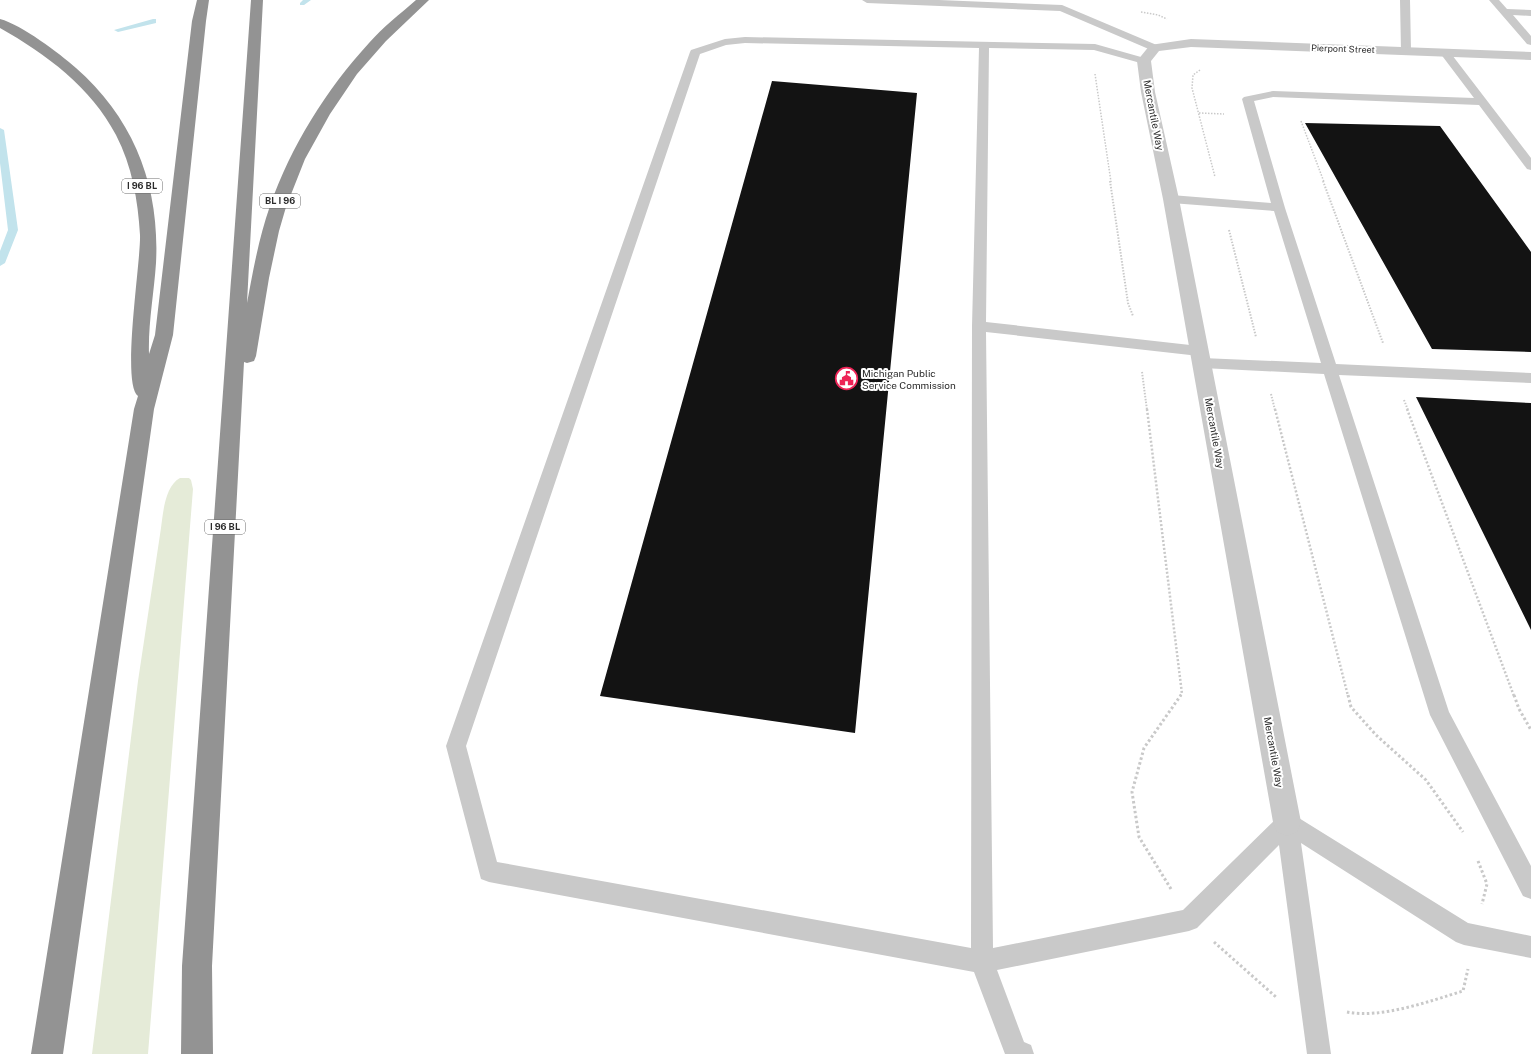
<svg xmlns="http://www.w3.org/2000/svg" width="1531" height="1054" viewBox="0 0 1531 1054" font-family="'Public Sans',sans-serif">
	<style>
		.green { fill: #e5ebd8 }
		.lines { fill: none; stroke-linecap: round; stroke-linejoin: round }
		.stream { fill: #c2e3ec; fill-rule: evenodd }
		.building { fill: #131313 }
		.path-far3 { stroke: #c9c9c9; stroke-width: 1.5; stroke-dasharray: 1.5 1.5; stroke-linecap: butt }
		.path-far2 { stroke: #c9c9c9; stroke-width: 2; stroke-dasharray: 1.5 1.5; stroke-linecap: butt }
		.path-far1 { stroke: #c9c9c9; stroke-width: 2.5; stroke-dasharray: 2 2; stroke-linecap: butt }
		.path { stroke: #c9c9c9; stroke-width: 3; stroke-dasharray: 2.5 2.5; stroke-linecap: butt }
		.service { fill: #c9c9c9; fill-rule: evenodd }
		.minor { fill: #c9c9c9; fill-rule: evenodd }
		.motorway { fill: #939393; fill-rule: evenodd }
		.labels { text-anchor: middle; stroke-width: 4; stroke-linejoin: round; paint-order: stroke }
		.far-street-label { font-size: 9px; fill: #2c2c2c; stroke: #fff }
		.shield { fill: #fff; stroke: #6b6b6b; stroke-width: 1 }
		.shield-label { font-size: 9px; font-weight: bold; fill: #2c2c2c }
		.street-label { font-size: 10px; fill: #2c2c2c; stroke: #fff }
		.poi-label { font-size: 10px; fill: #2c2c2c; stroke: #fff; text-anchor: start }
	</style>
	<rect width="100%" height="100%" fill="#fff"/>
	<path class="green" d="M180 478H189L191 480 193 489 148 1054H92L138 681 161 528C163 513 165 486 180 478Z"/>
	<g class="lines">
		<path class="stream" d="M303 0H311L304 5H300V3Z
			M153 19H156V23L118 32 114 30Z
			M0 128 4 130 18 230 5 263 0 266V251L8 230 0 163Z"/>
	</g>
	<path class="building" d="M772 81 917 93 855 733 600 696Z
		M1305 123 1440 126 1531 252V352L1432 349Z
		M1416 397 1531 403V630Z"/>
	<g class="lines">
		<path class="path-far3" d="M1141 12 1158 15 1167 19
			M1200 70 1193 75 1192 88 1215 177
			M1095 74 1111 182
			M1199 113 1224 114
			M1301 121 1324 182"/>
		<path class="path-far2" d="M1110 181 1128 303 1133 316
			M1323 181 1383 343
			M1229 230 1256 337
			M1142 372 1147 410
			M1271 394 1275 410
			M1404 400 1408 410"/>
		<path class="path-far1" d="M1147 409 1182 694 1180 696
			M1275 409 1348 696
			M1407 409 1514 696"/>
		<path class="path" d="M1348 695 1351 707 1376 735 1426 780 1463 832
			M1514 695 1519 709 1531 730
			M1478 861 1487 884 1482 904
			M1171 889 1139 837 1132 792 1144 748 1181 695
			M1214 942 1276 997
			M1347 1012C1381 1019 1430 1001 1463 991L1468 969"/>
		<path class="service" d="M862 0H939L1062 5 1159 46 1160 48 1155 51 1151 50 1060 11 867 3Z
			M1400 0H1410L1411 51 1406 54 1401 51Z
			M1489 0H1499L1507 9 1531 10V16L1513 15 1531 36V45L1527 44Z
			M745 37 1095 44 1148 59 1149 61 1144 64 1094 50 989 48 986 322 1199 346 1204 347 1206 351 1204 355 1199 356 986 332 993 948 1183 910 1280 815 1287 811 1294 815 1468 923 1531 936V958L1464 945 1456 942 1301 843 1331 1054H1307L1279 845 1197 928 1189 931 997 970 1024 1042 1031 1045 1034 1054H1005L974 972 489 882 481 879 446 746 690 52 691 50 725 39ZM745 43 979 48 972 326 971 948 497 862 466 746 700 54 726 45Z
			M1445 50 1449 51 1531 158V170L1527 169 1479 105 1273 97 1254 101 1285 208 1336 364 1531 373V383L1339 375 1449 712 1531 866V899L1523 896 1430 715 1324 374 1202 368 1197 367 1195 363 1197 359 1202 358 1321 363 1274 211 1171 203 1167 202 1165 199 1167 196 1171 195 1271 203 1242 99 1244 97 1273 91 1474 98 1440 53Z"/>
		<path class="minor" d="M1191 39 1531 52V60L1191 47 1159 51 1151 61 1155 92 1179 199 1301 822 1297 832 1287 836 1277 832 1273 822 1163 199 1141 92 1137 61 1150 45Z"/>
		<path class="motorway" d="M197 0H209L206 21 173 335 154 409 63 1054H31L134 409 138 396C121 384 141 261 140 235 138 200 132 166 116 135 91 87 46 54 0 28V19C22 25 59 53 76 68 134 119 160 186 156 263 154 293 148 324 149 354L155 335 192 21Z
			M251 0H263L247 303C253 271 259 237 270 206 291 146 326 90 369 43 383 27 400 14 416 0H429L386 41 357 74 330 114 305 159 286 207 279 231 269 278 256 356 254 361 247 363 244 362 212 966 213 1054H181L182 966Z"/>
	</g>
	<defs>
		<symbol id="civic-ring" viewBox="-11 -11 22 22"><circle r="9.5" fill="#fff" stroke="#ed2356" stroke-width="1.5"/><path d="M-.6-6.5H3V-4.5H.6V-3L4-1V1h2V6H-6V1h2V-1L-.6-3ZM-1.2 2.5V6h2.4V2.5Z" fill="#ed2356"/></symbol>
	</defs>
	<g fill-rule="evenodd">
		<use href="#civic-ring" x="834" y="366" width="25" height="25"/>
	</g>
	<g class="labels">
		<g class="far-street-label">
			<text transform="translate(1343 49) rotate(2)" y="3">Pierpont Street</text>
		</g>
		<g class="shield">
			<rect x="122" y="179" width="40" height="14" rx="3"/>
			<rect x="260" y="194" width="40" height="14" rx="3"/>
			<rect x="205" y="520" width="40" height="14" rx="3"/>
		</g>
		<g class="shield-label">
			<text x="142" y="189">I 96 BL</text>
			<text x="280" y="204">BL I 96</text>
			<text x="225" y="530">I 96 BL</text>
		</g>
		<g class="street-label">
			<text transform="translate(1154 115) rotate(79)" y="4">Mercantile Way</text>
			<text transform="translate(1215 433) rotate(80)" y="4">Mercantile Way</text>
			<text transform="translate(1274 752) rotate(80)" y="4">Mercantile Way</text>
		</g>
		<g class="poi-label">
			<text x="862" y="377">Michigan Public<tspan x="862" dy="12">Service Commission</tspan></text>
		</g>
	</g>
</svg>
